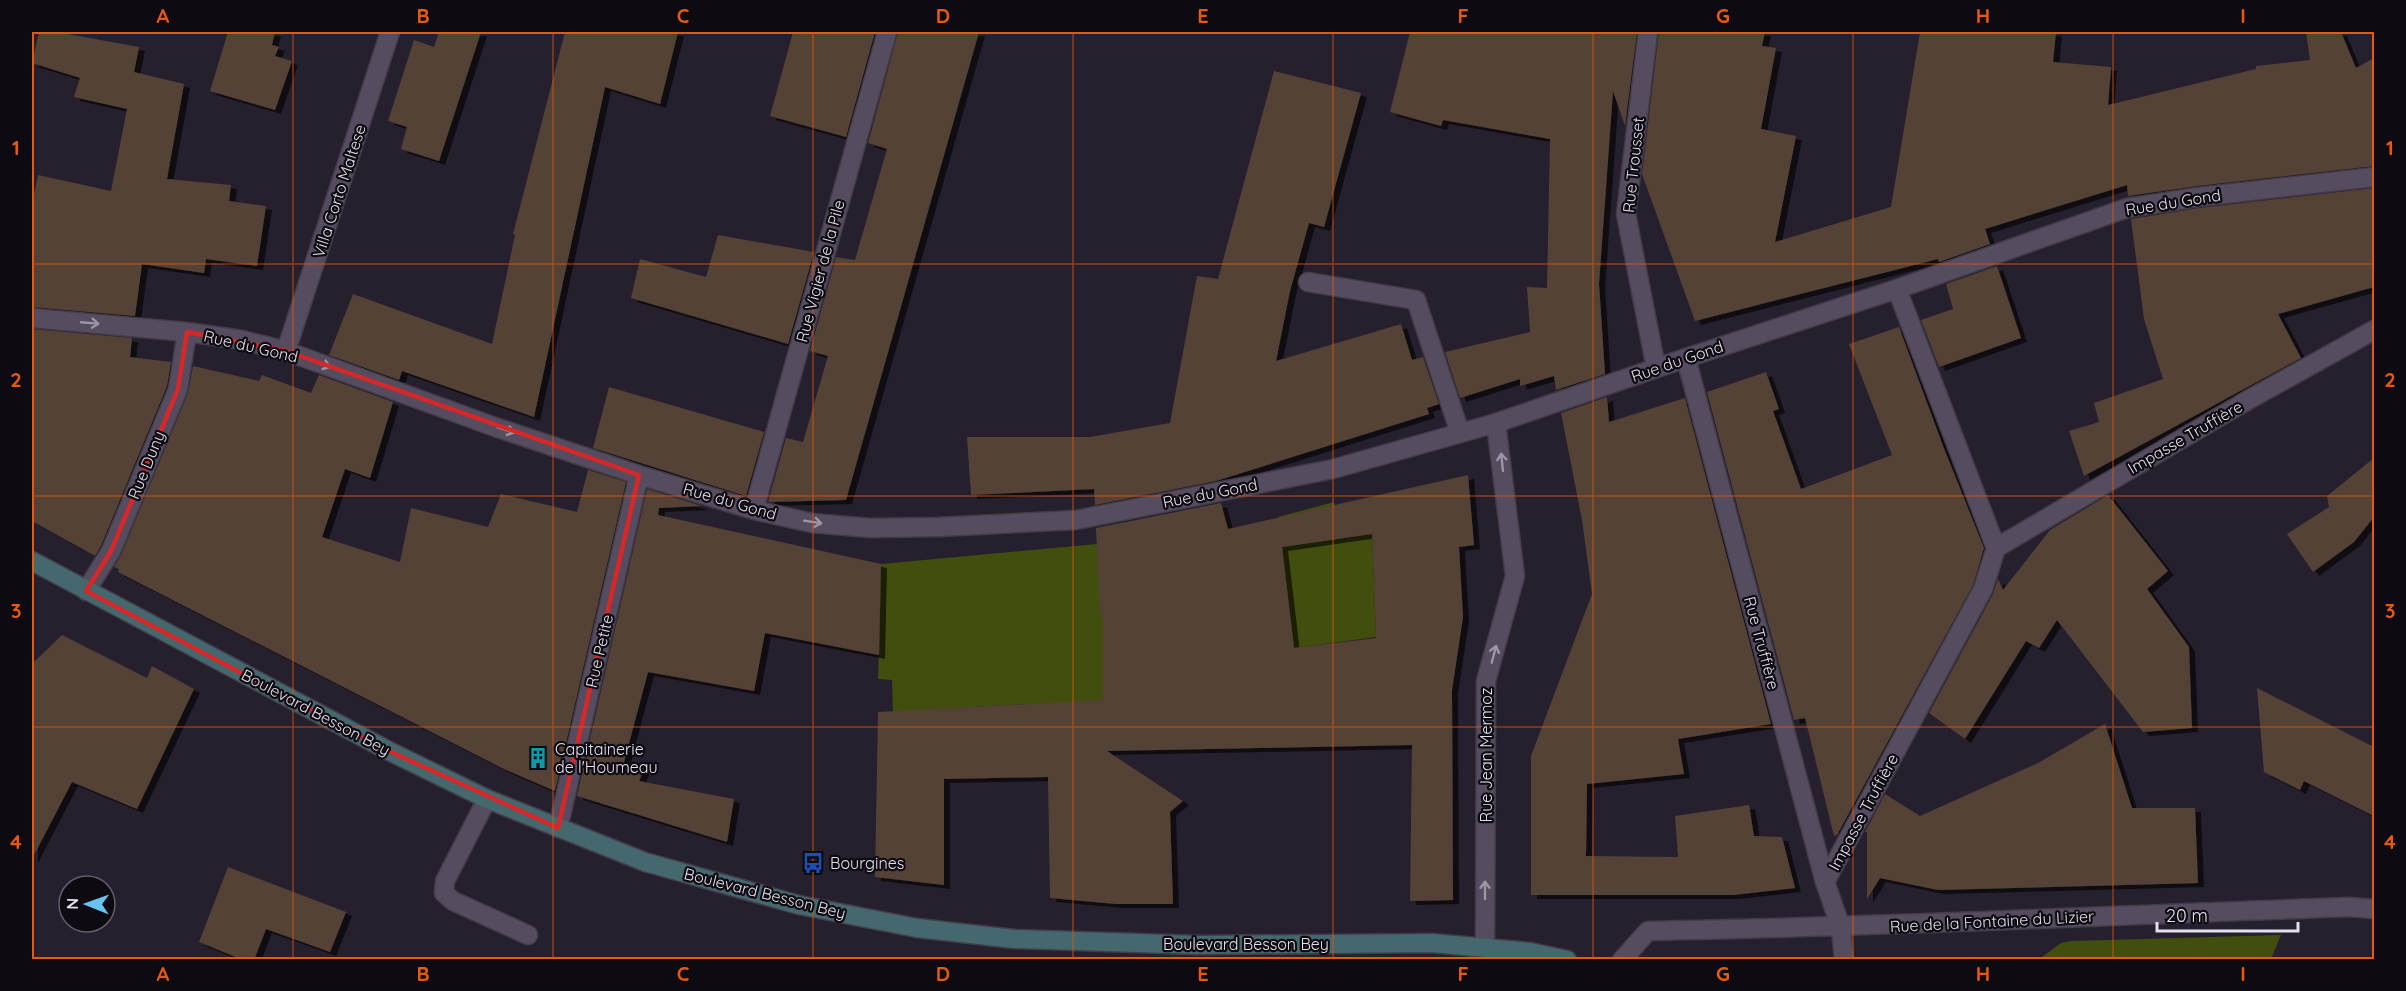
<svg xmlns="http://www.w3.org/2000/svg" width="2406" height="991" viewBox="0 0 2406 991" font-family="Quicksand,sans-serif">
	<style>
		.green { fill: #414e0e }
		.building { fill: #524335; fill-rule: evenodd; filter: url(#shadow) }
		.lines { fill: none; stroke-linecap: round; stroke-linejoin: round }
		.lane-casing { stroke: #423c49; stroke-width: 21 }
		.street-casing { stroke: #423c49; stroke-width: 21 }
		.secondary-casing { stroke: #423c49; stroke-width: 21 }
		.lane { stroke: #554d5f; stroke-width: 18 }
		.street { stroke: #554d5f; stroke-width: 18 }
		.secondary { stroke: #45686f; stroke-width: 18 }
		.oneway { stroke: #9c96a5 }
		.marked { fill: none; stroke: #d62828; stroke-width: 4.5; stroke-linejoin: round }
		.grid { fill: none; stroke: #e8590c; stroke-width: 1.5; stroke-opacity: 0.55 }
		.labels { text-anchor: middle; stroke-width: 4.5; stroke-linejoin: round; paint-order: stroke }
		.street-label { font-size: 16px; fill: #e4e0eb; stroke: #0d0a11 }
		.poi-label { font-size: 16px; fill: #e4e0eb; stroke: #0d0a11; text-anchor: start }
		.neatline { fill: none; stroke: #e8590c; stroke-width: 2 }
		.grid-label { font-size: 20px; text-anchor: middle; font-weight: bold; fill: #e8590c }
	</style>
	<defs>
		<filter id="shadow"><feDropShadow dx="6" dy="4" stdDeviation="0" flood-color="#0009"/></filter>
	</defs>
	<rect width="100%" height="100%" fill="#261f2e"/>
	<path class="green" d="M1334 502 1342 539 1372 534 1376 637 1215 659 1103 663V702C1033 703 963 706 893 715L892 680 878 679 881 564 1097 544 1101 615 1133 607 1279 526 1278 517Z
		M2281 935 2271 959H2039L2061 943 2071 941Z"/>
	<path class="building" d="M39 32H57L139 47 134 72 184 84 167 179 231 185 229 201 266 206 257 266 206 259 204 273 142 264 135 316 32 307V204L38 175 111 191 127 109 74 97 80 78 32 63Z
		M228 32H275L272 45 279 47 275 56 292 61 275 110 210 91Z
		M439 32H481L439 161 401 149 407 127 388 121 414 40 434 47Z
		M565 32H678L660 104 605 87 534 417 402 371 399 380 329 355 353 294 492 344 515 235 513 234Z
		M793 32H875L846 137 770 116Z
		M898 32H979L846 500 768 502 786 438 803 442 828 356 810 351 836 257 855 260 887 149 868 143Z
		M1410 32H1637L1625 126 1613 91 1599 284 1605 374 1556 390 1554 376 1520 386V379L1460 398 1445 352 1530 332 1527 287 1547 288 1550 139 1443 120 1441 126 1390 112Z
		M1659 32H1765L1762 46 1776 48 1761 129 1796 136 1775 242 1891 207 1920 32H2056L2053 62 2111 67 2108 105 2256 69V66L2310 60 2306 32H2341L2356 68 2374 58V166L2197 186 2128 196 2127 185 1985 229 1990 244 1939 262 1938 259 1695 321 1642 174Z
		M1274 71 1361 93 1324 227 1309 223 1290 291 1276 361 1401 324 1412 360 1423 357 1439 404 1427 408 1429 414 1216 481 1095 505 1094 489 971 495 967 437H1090L1170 423 1197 276 1218 279Z
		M2374 188V287L2278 314 2301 358 2084 476 2069 431 2099 422 2094 403 2163 379 2144 319 2131 219 2199 208Z
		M718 235 814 252 788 344 631 298 640 259 706 277Z
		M1997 266 2021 338 1939 367 1921 320 1953 309 1946 284Z
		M1899 327 1943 446 1984 548 1973 585 1837 835 1834 836 1805 718 1794 720 1707 392 1766 372 1779 409 1773 411 1801 489 1892 455 1849 344Z
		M32 329 132 338 130 357 171 362 167 386 101 546 95 556 32 521Z
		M193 366 259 381 262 375 311 393 319 375 393 402 370 478 345 469 322 537 400 562 411 508 488 527 501 494 577 512 588 470 626 482 555 791 504 769 118 572 119 569 114 567 121 555 188 393Z
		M609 387 764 432 746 496 593 448Z
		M1607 397 1609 422 1685 398 1771 724 1678 739 1684 774 1587 784 1586 856 1678 857 1675 816 1749 805 1754 836 1782 837 1795 888 1733 895H1531V756L1592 594 1582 520 1561 413Z
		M2374 458V517L2354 542 2313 572 2287 534 2329 507 2327 496Z
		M1468 475 1474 545 1459 547 1463 617 1452 690 1453 900 1410 901 1412 745 1107 751 1183 801 1170 812 1173 904H1116L1050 898 1048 777 944 779V885L875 877 878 712 1103 700V615H1100L1096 528 1221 503 1228 529ZM1372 534 1376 638 1294 648 1282 547Z
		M647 489 702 506 659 508 658 515 881 564 879 655 765 633 754 691 648 672 624 762 644 769 639 781 734 799 727 842 577 796Z
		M2108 495 2168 571 2147 589 2189 647 2192 728 2143 732 2057 620 2039 648 2026 641 1965 739 1929 713 1993 594 1998 579 2003 590 2050 530Z
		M62 635 147 678 152 666 194 689 137 809 72 782 32 859V664Z
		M2257 688 2374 747V816L2304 781 2300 790 2264 772Z
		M2105 724 2132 808H2195L2198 883 1938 890 1880 878 1867 899V832H1865L1885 794 1920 816 2038 763Z
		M228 867 346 912 330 952 266 929 254 960H243L199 942Z"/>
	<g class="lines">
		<defs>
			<path id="lane" d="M1308 282 1416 300 1460 433
				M1996 548 2248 400 2374 330
				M487 799 445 881 444 893 453 901 528 935
				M1825 882 1983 589 1996 548 1897 289"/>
			<path id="street" d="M1648 32 1626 214 1656 368
				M32 318 187 332 242 340 286 351 495 427 639 475 754 510 812 523 870 528 938 527 1076 520 1333 469 1496 423 1686 358 1897 289 2127 208 2198 197 2374 177
				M286 351 390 32
				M1686 358 1825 882 1841 928 1844 960
				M754 510 887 32
				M86 591 111 551 178 389 187 332
				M558 828 639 475
				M1485 948 1486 681 1515 576 1496 423
				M1622 960 1648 931C1882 927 2116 915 2349 907L2374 909"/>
			<path id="secondary" d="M32 561 389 751 487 799 645 862 799 905 917 928 1014 939 1198 945 1432 943 1530 952 1567 960"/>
		</defs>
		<use href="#lane" class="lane-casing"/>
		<use href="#street" class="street-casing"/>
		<use href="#secondary" class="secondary-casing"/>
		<use href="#lane" class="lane"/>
		<use href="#street" class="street"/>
		<use href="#secondary" class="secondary"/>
	</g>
	<defs><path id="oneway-shaft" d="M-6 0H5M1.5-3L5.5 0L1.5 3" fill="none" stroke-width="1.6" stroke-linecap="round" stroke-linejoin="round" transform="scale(1.5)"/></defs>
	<g class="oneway">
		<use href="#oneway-shaft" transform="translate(90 323) rotate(5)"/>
		<use href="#oneway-shaft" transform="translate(322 364) rotate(20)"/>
		<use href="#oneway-shaft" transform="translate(506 430) rotate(18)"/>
		<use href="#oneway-shaft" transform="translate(1502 462) rotate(-96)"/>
		<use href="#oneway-shaft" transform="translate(813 522) rotate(9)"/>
		<use href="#oneway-shaft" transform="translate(1494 654) rotate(-75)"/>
		<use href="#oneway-shaft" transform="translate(1485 890) rotate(-90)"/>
	</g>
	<path class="marked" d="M187 332 286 351 639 475 558 828 389 751 86 591 111 551 178 389Z"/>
	<path class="grid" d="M293 32V960M553 32V960M813 32V960M1073 32V960M1333 32V960M1593 32V960M1853 32V960M2113 32V960M32 264H2374M32 496H2374M32 727H2374"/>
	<defs>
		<symbol id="building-bare" viewBox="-9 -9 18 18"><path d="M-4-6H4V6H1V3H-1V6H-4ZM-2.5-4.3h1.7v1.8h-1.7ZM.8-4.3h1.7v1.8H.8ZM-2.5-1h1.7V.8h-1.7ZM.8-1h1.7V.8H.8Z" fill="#0f9aa8" stroke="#0d0a11" stroke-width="2.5" paint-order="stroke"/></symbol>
		<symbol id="bus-bare" viewBox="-9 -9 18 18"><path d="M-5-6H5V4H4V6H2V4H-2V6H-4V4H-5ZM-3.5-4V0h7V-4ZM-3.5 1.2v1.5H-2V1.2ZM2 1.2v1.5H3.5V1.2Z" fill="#1a4fb4" stroke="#0d0a11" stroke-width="2.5" paint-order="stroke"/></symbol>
	</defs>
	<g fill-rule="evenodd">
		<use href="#building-bare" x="523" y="743" width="30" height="30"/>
		<use href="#bus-bare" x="798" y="848" width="30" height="30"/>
	</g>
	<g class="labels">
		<g class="street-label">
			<text transform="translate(1633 165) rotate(-84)" y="6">Rue Trousset</text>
			<text transform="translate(339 191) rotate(-72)" y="6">Villa Corto Maltese</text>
			<text transform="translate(2173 202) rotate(-9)" y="6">Rue du Gond</text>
			<text transform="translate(820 271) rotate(-75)" y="6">Rue Vigier de la Pile</text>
			<text transform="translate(251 346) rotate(13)" y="6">Rue du Gond</text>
			<text transform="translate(1677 361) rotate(-19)" y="6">Rue du Gond</text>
			<text transform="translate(2185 437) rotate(-30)" y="6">Impasse Truffière</text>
			<text transform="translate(146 465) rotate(-68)" y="6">Rue Duny</text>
			<text transform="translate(1210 493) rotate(-11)" y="6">Rue du Gond</text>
			<text transform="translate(730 501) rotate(16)" y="6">Rue du Gond</text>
			<text transform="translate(1762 643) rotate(75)" y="6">Rue Truffière</text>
			<text transform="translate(599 651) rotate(-77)" y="6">Rue Petite</text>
			<text transform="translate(316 712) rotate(28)" y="6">Boulevard Besson Bey</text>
			<text transform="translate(1486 755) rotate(-90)" y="6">Rue Jean Mermoz</text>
			<text transform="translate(1863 812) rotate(-62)" y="6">Impasse Truffière</text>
			<text transform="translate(765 893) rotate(14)" y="6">Boulevard Besson Bey</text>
			<text transform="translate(1992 921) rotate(-3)" y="6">Rue de la Fontaine du Lizier</text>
			<text x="1246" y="950">Boulevard Besson Bey</text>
		</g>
		<g class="poi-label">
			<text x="555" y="755">Capitainerie<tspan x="555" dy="18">de l'Houmeau</tspan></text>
			<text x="830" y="869">Bourgines</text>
		</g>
	</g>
	<rect width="2406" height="991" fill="none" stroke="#0d0a11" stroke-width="66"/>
	<g transform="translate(87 904) rotate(271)"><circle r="28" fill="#0d0a11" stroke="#636068" stroke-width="1.5"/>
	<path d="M0-4.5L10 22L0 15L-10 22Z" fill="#67c4f0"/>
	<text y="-9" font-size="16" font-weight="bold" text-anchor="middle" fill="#e4e0eb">N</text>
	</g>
	<path d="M2157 922v9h141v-9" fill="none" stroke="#e4e0eb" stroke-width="3"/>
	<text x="2166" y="922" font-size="18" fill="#e4e0eb" stroke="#0d0a11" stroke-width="4.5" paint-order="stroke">20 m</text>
	<rect x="33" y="33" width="2340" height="925" class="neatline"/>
	<g class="grid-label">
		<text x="163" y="23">A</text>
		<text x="423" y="23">B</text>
		<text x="683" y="23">C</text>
		<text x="943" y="23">D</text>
		<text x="1203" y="23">E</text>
		<text x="1463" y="23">F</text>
		<text x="1723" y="23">G</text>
		<text x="1983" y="23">H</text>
		<text x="2243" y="23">I</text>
		<text x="16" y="155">1</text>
		<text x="2390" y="155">1</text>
		<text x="16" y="387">2</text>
		<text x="2390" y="387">2</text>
		<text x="16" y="618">3</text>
		<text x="2390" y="618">3</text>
		<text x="16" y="849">4</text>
		<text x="2390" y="849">4</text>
		<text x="163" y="981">A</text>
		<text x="423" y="981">B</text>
		<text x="683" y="981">C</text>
		<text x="943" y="981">D</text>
		<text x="1203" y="981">E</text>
		<text x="1463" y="981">F</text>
		<text x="1723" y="981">G</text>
		<text x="1983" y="981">H</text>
		<text x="2243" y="981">I</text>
	</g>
</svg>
